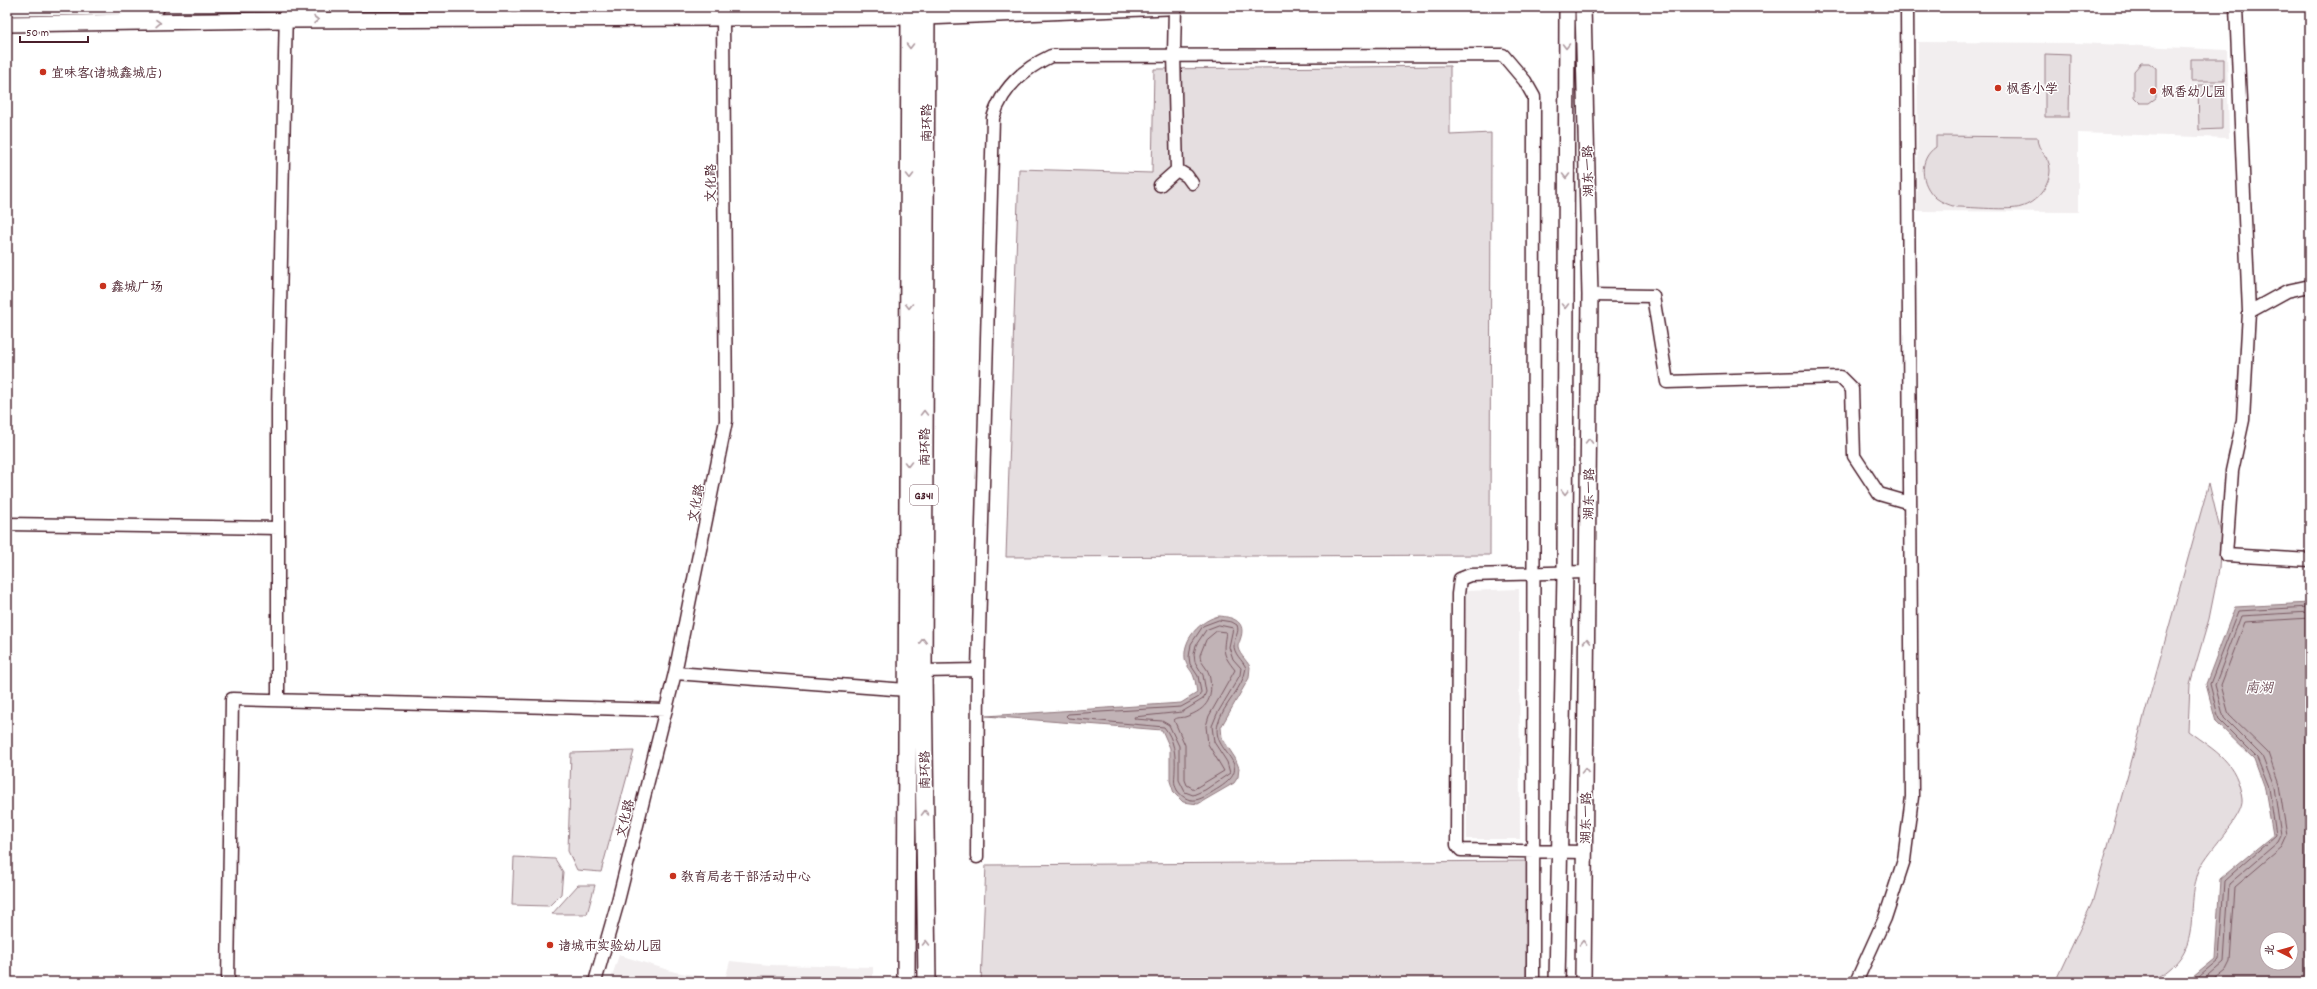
<svg xmlns="http://www.w3.org/2000/svg" width="2317" height="989" viewBox="0 0 2317 989" font-family="Dekko,'LXGW WenKai TC',sans-serif">
	<style>
		.built { fill: #f2eeef }
		.green { fill: #e5dee0; stroke: #987e86 }
		.water { fill: #c1b3b6; stroke: #91787e; fill-rule: evenodd }
		.lines { fill: none; stroke-linecap: round; stroke-linejoin: round }
		.shore { stroke: #7a5a63; stroke-width: 1 }
		.minor-casing { stroke: #4a1f2b; stroke-width: 15 }
		.major-casing { stroke: #4a1f2b; stroke-width: 18 }
		.highway-casing { stroke: #4a1f2b; stroke-width: 20 }
		.minor { stroke: #fff; stroke-width: 12 }
		.major { stroke: #fff; stroke-width: 15 }
		.highway { stroke: #fff; stroke-width: 17 }
		.oneway { stroke: #ae9aa0 }
		.poi-dot { fill: #c8321e; stroke: #fff; stroke-width: 1.5 }
		.labels { text-anchor: middle; stroke-width: 3; stroke-linejoin: round; paint-order: stroke }
		.shield { fill: #fff; stroke: #80626b; stroke-width: 1 }
		.shield-label { font-size: 12px; font-weight: bold; fill: #4a1f2b }
		.poi-label { font-size: 13px; fill: #4a1f2b; stroke: #fff; text-anchor: start }
		.street-label { font-size: 13px; fill: #4a1f2b; stroke: #fff }
		.water-label { font-size: 14px; font-style: italic; fill: #74535c; stroke: #fff }
	</style>
	<rect width="100%" height="100%" fill="#fff"/>
	<filter id="ink" filterUnits="userSpaceOnUse"><feTurbulence type="fractalNoise" baseFrequency=".025" numOctaves="2"/><feDisplacementMap in="SourceGraphic" scale="8" xChannelSelector="R" yChannelSelector="G"/><feConvolveMatrix kernelMatrix="1 2 1 2 8 2 1 2 1" color-interpolation-filters="sRGB"/></filter>
	<g filter="url(#ink)">
		<path class="built" d="M1918 42 2079 43 2227 50 2229 138 2078 133V212L1917 211Z
			M1519 589 1520 839H1467L1466 591Z
			M619 955 675 972 725 980 730 961 770 965 873 967V982H610Z"/>
		<path class="green" d="M2045 54 2070 55 2069 117H2045Z
			M2191 59H2224V81H2191Z
			M2141 63H2149L2156 68V98L2149 103H2140L2134 97V71Z
			M1450 66V135L1491 133 1490 555 1006 557 1019 169 1152 173 1154 69Z
			M2198 85H2222V129L2199 130Z
			M1936 136 2037 137C2037 152 2050 155 2050 170 2050 186 2036 203 2021 207 2010 211 1970 207 1956 207 1949 205 1941 202 1936 198 1920 184 1918 159 1936 147Z
			M2209 483 2221 534 2219 569 2209 619 2190 684 2188 731C2216 752 2237 761 2242 799 2245 817 2204 853 2198 873 2184 919 2206 951 2152 981 2145 985 2069 982 2055 982L2092 903Z
			M634 751 601 872 577 870 568 851 571 753Z
			M514 857 555 859 563 872 561 894 549 906 512 905Z
			M1528 861 1526 982H981L986 865Z
			M578 885H595L587 914H552Z
			M759 976 859 977V982H759Z"/>
		<path class="water" d="M2310 603V982H2187L2215 959 2220 879 2273 835 2265 789 2254 759 2216 722 2206 684 2235 607ZM2267 939H2291V963H2267Z
			M1219 616C1234 617 1247 622 1240 640 1240 642 1238 643 1238 645 1237 653 1247 660 1250 667L1249 678 1221 727 1222 738 1235 758 1239 768 1238 777 1234 783 1198 804 1183 802 1174 793 1170 781V748L1162 730 986 716 1181 703 1197 693C1196 688 1196 682 1194 677 1192 670 1186 667 1185 658 1183 638 1201 620 1219 616Z"/>
		<g class="lines">
			<path class="shore" d="M1219 620 1232 622 1237 625C1240 633 1234 637 1234 644 1233 654 1243 660 1246 668 1243 689 1223 704 1218 724 1210 753 1258 763 1219 788 1212 792 1203 799 1195 800 1188 801 1181 796 1177 790 1173 783 1175 777 1175 770 1176 755 1174 739 1164 727L1068 718 1066 716 1068 714 1181 707 1199 697 1201 692 1198 676 1190 664 1189 657 1191 644 1203 626Z
				M1219 625 1233 628 1229 647 1233 659 1241 668 1240 675 1217 714 1212 726 1214 742 1227 762 1230 773 1205 790 1193 795 1185 792 1179 780V746L1169 725 1162 721 1135 719 1134 717 1182 712 1203 699 1206 692 1203 675 1195 662 1194 654 1196 645 1206 630Z
				M1217 631 1226 632C1223 651 1222 654 1235 670L1209 716 1206 726 1208 744 1224 771 1194 789 1187 785 1185 780V745L1174 720C1177 717 1181 718 1185 717 1209 709 1214 697 1209 674 1207 667 1200 663 1200 655L1206 640Z
				M2193 982 2219 960 2224 881 2276 835 2269 788 2257 758 2219 720 2210 684 2238 611 2310 607
				M2201 982 2224 962 2229 884 2278 842 2281 836 2274 787 2262 756 2224 718 2215 685 2241 616 2310 612
				M2211 982 2226 970 2230 962 2235 887 2282 847 2287 836 2279 785 2268 753 2229 715 2221 685 2245 622 2310 618"/>
			<defs>
				<path id="minor" d="M2236 7 2249 312 2243 420 2232 471 2226 555 2310 560
					M1177 170 1187 176 1192 183
					M1160 185 1177 170 1174 54 1175 7
					M1590 295 1653 296 1667 382 1840 377 1852 389 1854 456 1879 494 1910 503
					M2249 312 2287 291 2310 286
					M7 524 278 528
					M923 671 978 670
					M675 673 907 690
					M278 699V408L286 7
					M1584 852 1461 850 1457 845 1458 594 1460 579 1470 575 1587 572
					M977 857 978 670 993 118C1002 88 1023 69 1051 56L1503 55 1525 81 1534 97 1533 982
					M228 982 232 699 666 710
					M595 982 617 905 675 673 726 421 723 17
					M1856 982 1885 918 1904 860 1912 797 1907 7"/>
				<path id="major" d="M7 8 157 7
					M7 24 287 20 926 17 1167 7
					M1557 982 1565 573 1567 7
					M1583 982 1590 295 1583 7"/>
				<path id="highway" d="M926 7 923 671 927 982
					M906 982 910 7"/>
			</defs>
			<use href="#minor" class="minor-casing"/>
			<use href="#major" class="major-casing"/>
			<use href="#highway" class="highway-casing"/>
			<use href="#minor" class="minor"/>
			<use href="#major" class="major"/>
			<use href="#highway" class="highway"/>
		</g>
		<defs><path id="oneway-chevron" d="M-2-3.5L2.5 0L-2 3.5" fill="none" stroke-width="1.6" stroke-linecap="round" stroke-linejoin="round"/></defs>
		<g class="oneway">
			<use href="#oneway-chevron" transform="translate(316 20)"/>
			<use href="#oneway-chevron" transform="translate(158 23) rotate(-1)"/>
			<use href="#oneway-chevron" transform="translate(910 46) rotate(90)"/>
			<use href="#oneway-chevron" transform="translate(1566 46) rotate(90)"/>
			<use href="#oneway-chevron" transform="translate(910 176) rotate(90)"/>
			<use href="#oneway-chevron" transform="translate(1566 176) rotate(90)"/>
			<use href="#oneway-chevron" transform="translate(909 306) rotate(90)"/>
			<use href="#oneway-chevron" transform="translate(1565 306) rotate(90)"/>
			<use href="#oneway-chevron" transform="translate(924 413) rotate(-90)"/>
			<use href="#oneway-chevron" transform="translate(1589 441) rotate(-89)"/>
			<use href="#oneway-chevron" transform="translate(908 464) rotate(90)"/>
			<use href="#oneway-chevron" transform="translate(1565 492) rotate(90)"/>
			<use href="#oneway-chevron" transform="translate(923 641) rotate(-90)"/>
			<use href="#oneway-chevron" transform="translate(1587 641) rotate(-89)"/>
			<use href="#oneway-chevron" transform="translate(1585 771) rotate(-89)"/>
			<use href="#oneway-chevron" transform="translate(925 813) rotate(-91)"/>
			<use href="#oneway-chevron" transform="translate(926 943) rotate(-90)"/>
			<use href="#oneway-chevron" transform="translate(1583 943) rotate(-89)"/>
		</g>
	</g>
	<g class="poi-dot">
		<circle cx="43" cy="72" r="4"/>
		<circle cx="1998" cy="88" r="4"/>
		<circle cx="2153" cy="91" r="4"/>
		<circle cx="103" cy="286" r="4"/>
		<circle cx="673" cy="876" r="4"/>
		<circle cx="550" cy="945" r="4"/>
	</g>
	<g class="labels">
		<rect class="shield" x="910" y="485" width="28" height="20" rx="3"/>
		<g class="shield-label">
			<text x="924" y="499">G341</text>
		</g>
		<g class="poi-label">
			<text x="51" y="77">宜味客(诸城鑫城店)</text>
			<text x="2006" y="93">枫香小学</text>
			<text x="2161" y="96">枫香幼儿园</text>
			<text x="111" y="291">鑫城广场</text>
			<text x="681" y="881">教育局老干部活动中心</text>
			<text x="558" y="950">诸城市实验幼儿园</text>
		</g>
		<g class="street-label">
			<text transform="translate(926 123) rotate(-90)" y="5">南环路</text>
			<text transform="translate(1587 171) rotate(-91)" y="5">湖东一路</text>
			<text transform="translate(710 183) rotate(-90)" y="5">文化路</text>
			<text transform="translate(924 447) rotate(-90)" y="5">南环路</text>
			<text transform="translate(1588 494) rotate(-89)" y="5">湖东一路</text>
			<text transform="translate(695 503) rotate(-79)" y="5">文化路</text>
			<text transform="translate(924 770) rotate(-91)" y="5">南环路</text>
			<text transform="translate(624 818) rotate(-76)" y="5">文化路</text>
			<text transform="translate(1585 818) rotate(-89)" y="5">湖东一路</text>
		</g>
		<g class="water-label">
			<text x="2259" y="692">南湖</text>
		</g>
	</g>
	<rect width="2317" height="989" fill="none" stroke="#fff" stroke-width="24"/>
	<rect x="12" y="12" width="2293" height="965" fill="none" stroke="#4a1f2b" stroke-width="1.5" filter="url(#ink)"/>
	<g transform="translate(2279 951) rotate(276)"><circle r="19" fill="#ffffff" stroke="#b7a5aa"/>
	<path d="M0-3L7 15L0 10L-7 15Z" fill="#c8321e"/>
	<text y="-6" font-size="11" font-weight="bold" text-anchor="middle" fill="#4a1f2b">北</text>
	</g>
	<path d="M20 36v6h68v-6" fill="none" stroke="#4a1f2b" stroke-width="2"/>
	<text x="26" y="36" font-size="12" fill="#4a1f2b" stroke="#ffffff" stroke-width="3" paint-order="stroke">50 m</text>
</svg>
